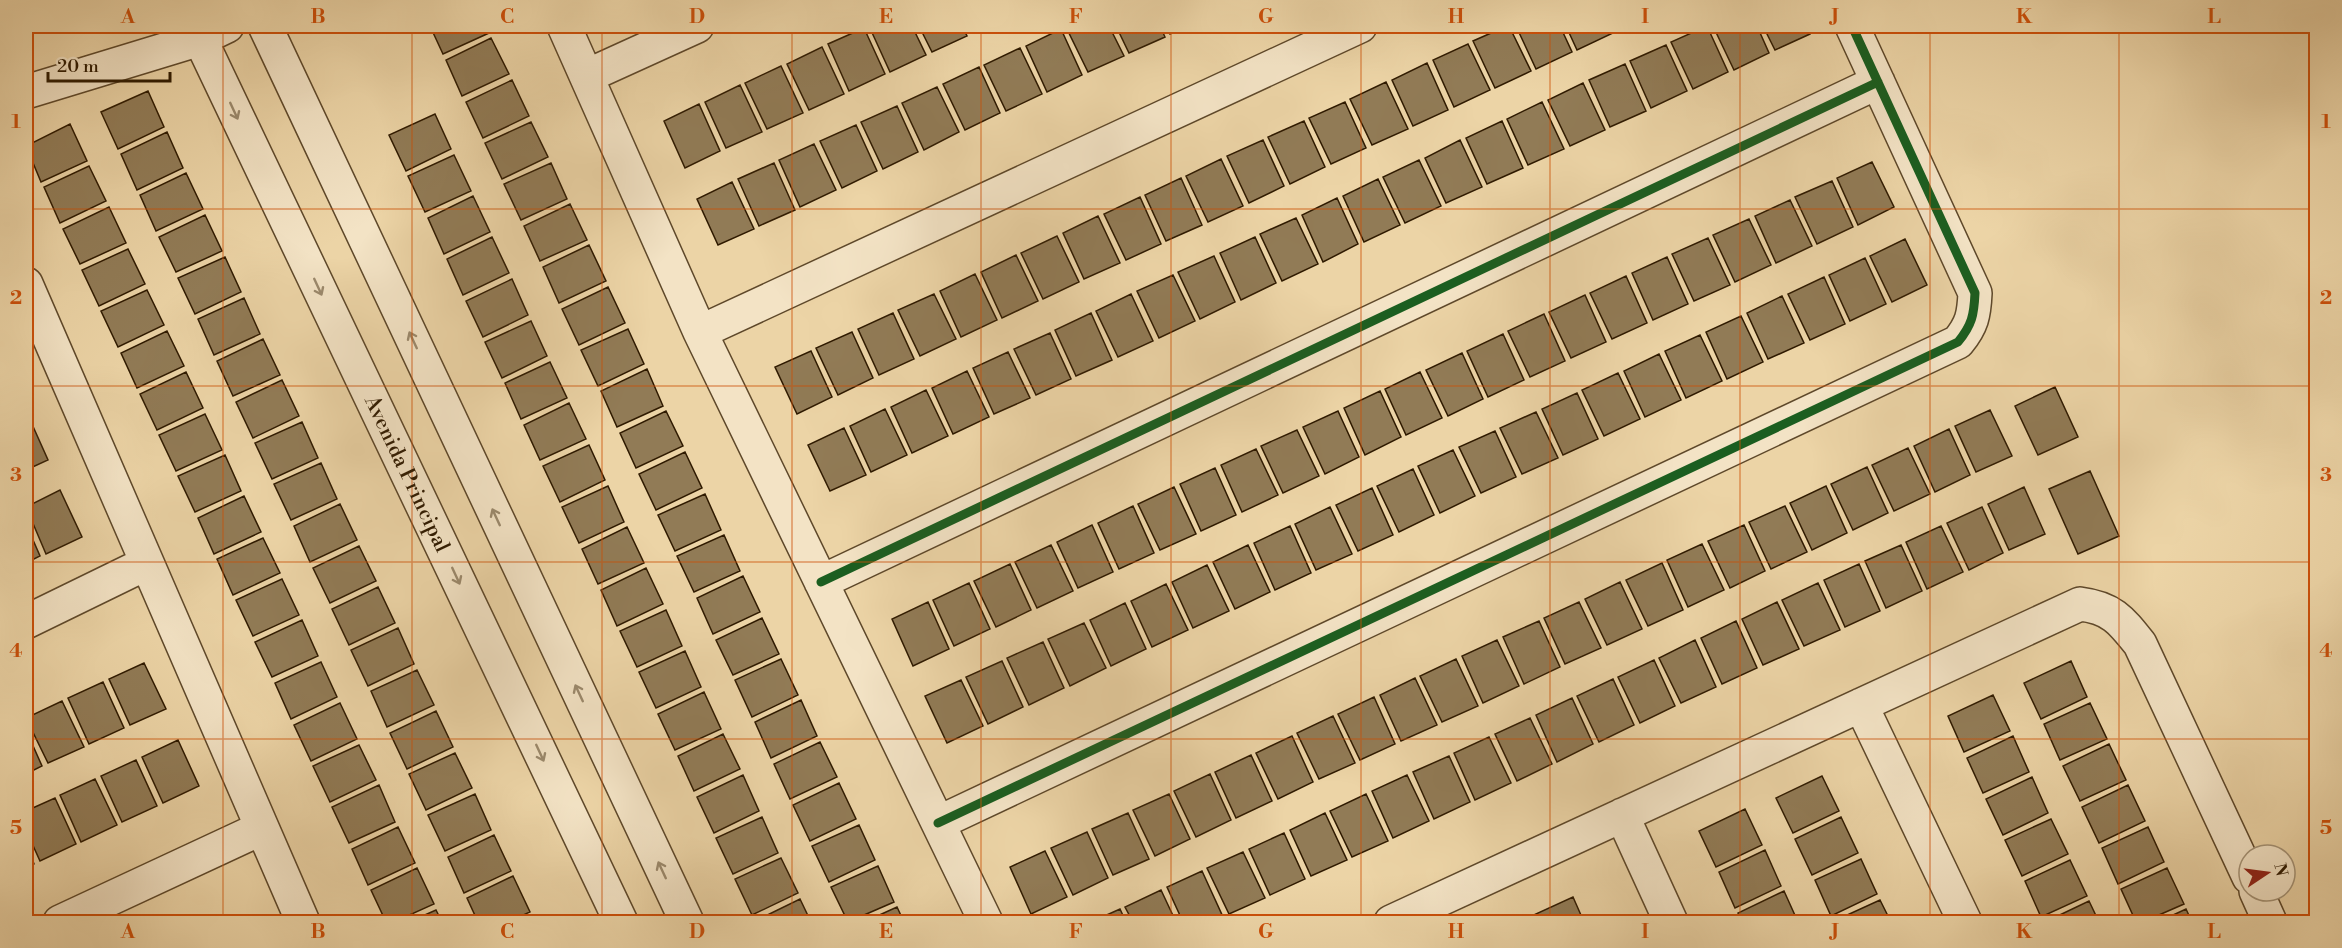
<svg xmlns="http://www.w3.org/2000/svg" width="2342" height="948" viewBox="0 0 2342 948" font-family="'Libre Bodoni',serif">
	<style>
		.building { fill: #917b56; stroke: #2f1a00; stroke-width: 1.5 }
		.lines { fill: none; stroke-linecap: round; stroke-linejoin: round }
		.minor-casing { stroke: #5e482a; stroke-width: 36 }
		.tertiary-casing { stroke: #5e482a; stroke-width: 36 }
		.minor { stroke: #f3e3c5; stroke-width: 33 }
		.tertiary { stroke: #f3e3c5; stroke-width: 33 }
		.cycleway-casing { stroke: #f3e3c5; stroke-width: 13 }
		.cycleway { stroke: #1b5e20; stroke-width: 9 }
		.oneway { stroke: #9b896c }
		.grid { fill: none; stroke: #cc500a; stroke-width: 1.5; stroke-opacity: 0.55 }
		.labels { text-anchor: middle; stroke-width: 4.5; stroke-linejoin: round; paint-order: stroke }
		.street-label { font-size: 21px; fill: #2f1a00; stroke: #f3e3c5 }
		.neatline { fill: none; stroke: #cc500a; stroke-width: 2 }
		.grid-label { font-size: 20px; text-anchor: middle; font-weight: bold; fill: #cc500a }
	</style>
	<rect width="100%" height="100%" fill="#ecd4a6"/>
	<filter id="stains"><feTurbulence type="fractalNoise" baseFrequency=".00333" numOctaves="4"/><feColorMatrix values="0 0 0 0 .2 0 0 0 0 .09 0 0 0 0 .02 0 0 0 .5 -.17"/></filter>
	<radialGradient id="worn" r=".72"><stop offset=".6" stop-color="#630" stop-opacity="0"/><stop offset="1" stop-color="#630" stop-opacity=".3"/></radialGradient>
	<path class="building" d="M430 26H486L489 33 443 54Z
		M869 26H912L926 55 890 72Z
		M919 26H962L967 36 932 52Z
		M1068 26H1109L1124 56 1088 72 1066 27Z
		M1116 26H1160L1165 37 1129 53Z
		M1166 26H1189L1170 34Z
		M1507 26H1509L1531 71 1495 88 1473 41Z
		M1516 26H1560L1572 52 1536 69Z
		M1566 26H1609L1613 33 1577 50Z
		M1707 26 1728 72 1693 89 1671 42Z
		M1713 26H1757L1769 53 1734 70Z
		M1763 26H1807L1810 34 1775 50Z
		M864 28 885 74 849 91 828 44Z
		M1061 29 1082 75 1047 92 1026 46Z
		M491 38 509 74 462 96 446 60Z
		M1468 44 1490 90 1454 107 1433 60Z
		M1666 45 1687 91 1651 108 1630 61Z
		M822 47 844 94 809 110 787 64Z
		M1020 48 1042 94 1006 111 984 65Z
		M1427 63 1448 110 1413 126 1392 80Z
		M1625 64 1646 111 1610 127 1589 80Z
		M781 66 803 113 767 129 745 83Z
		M979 67 1000 113 965 130 943 84Z
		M512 80 529 116 483 138 466 102Z
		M1386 82 1408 129 1372 145 1350 99Z
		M1583 83 1605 130 1570 146 1548 100Z
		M740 85 762 132 726 148 705 102Z
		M937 87 959 132 924 150 902 103Z
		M148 91 164 127 118 149 101 112Z
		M1345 102 1366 148 1331 164 1309 118Z
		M1542 102 1564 149 1528 165 1507 119Z
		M699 104 720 151 685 168 664 121Z
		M897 106 918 152 883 169 861 122Z
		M435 114 451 149 406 171 389 135Z
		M1304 121 1325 167 1290 184 1268 137Z
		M1502 121 1523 168 1487 184 1466 138Z
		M531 122 548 157 502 179 485 143Z
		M70 124 87 161 41 182 26 146Z
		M856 125 877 171 842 188 820 141Z
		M167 132 183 168 137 190 121 154Z
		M1263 140 1284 186 1249 203 1227 156Z
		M1460 140 1482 187 1446 203 1425 158Z
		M814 144 836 190 800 207 779 160Z
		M454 155 471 191 425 212 408 176Z
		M1221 159 1243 206 1208 222 1186 176Z
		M1419 160 1441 206 1405 223 1383 177Z
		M1872 162 1894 207 1858 225 1837 178Z
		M551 163 567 199 521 220 504 184Z
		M774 163 795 210 759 226 738 179Z
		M89 166 106 201 60 223 44 187Z
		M186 173 203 209 156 231 140 195Z
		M1181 178 1202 225 1166 241 1145 195Z
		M1378 179 1400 225 1364 242 1343 196Z
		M1832 181 1853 227 1817 244 1795 197Z
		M732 182 754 229 718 245 697 199Z
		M473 196 490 232 444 254 428 218Z
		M1140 197 1161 244 1126 260 1104 214Z
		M1337 198 1358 244 1323 262 1302 215Z
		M1790 200 1812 246 1776 263 1755 216Z
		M570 204 587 240 540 261 524 226Z
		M109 207 126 243 80 264 63 229Z
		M205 215 222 251 176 272 159 237Z
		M1098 216 1120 263 1084 279 1063 233Z
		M1296 218 1318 264 1282 281 1260 234Z
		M1749 219 1771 265 1735 282 1713 235Z
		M1057 236 1079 282 1043 299 1021 253Z
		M492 237 509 273 463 295 447 259Z
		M1255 237 1276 283 1241 300 1220 253Z
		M1708 238 1730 285 1694 301 1672 254Z
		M1905 239 1927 285 1892 302 1870 256Z
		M589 245 606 281 559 303 543 267Z
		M128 249 145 284 99 306 82 270Z
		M1016 255 1038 301 1002 318 981 272Z
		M1214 256 1235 302 1200 319 1178 272Z
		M225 257 241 292 195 314 178 278Z
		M1667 257 1688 304 1653 320 1632 273Z
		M1865 258 1886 304 1850 321 1829 275Z
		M975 274 997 320 961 337 940 291Z
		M1173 275 1195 321 1159 338 1137 291Z
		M1626 276 1647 323 1612 339 1590 293Z
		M1824 277 1845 324 1810 340 1788 294Z
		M512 279 528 315 483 337 466 301Z
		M608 287 625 323 579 345 562 309Z
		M147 290 164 325 118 347 101 311Z
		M934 294 956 339 920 356 898 310Z
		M1131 294 1153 341 1118 357 1096 311Z
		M1585 295 1606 342 1571 358 1549 312Z
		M1782 296 1804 343 1768 359 1747 313Z
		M244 298 260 334 214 355 198 319Z
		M893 313 914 359 879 375 858 329Z
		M1091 313 1112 360 1076 376 1055 330Z
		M1544 314 1565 361 1530 377 1508 331Z
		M1741 316 1763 362 1727 379 1706 332Z
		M531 321 547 356 502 378 485 342Z
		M628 329 644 364 598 386 581 350Z
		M167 331 184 366 137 388 121 353Z
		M852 332 873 378 838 395 816 348Z
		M1050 333 1071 379 1036 395 1014 349Z
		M1503 334 1524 380 1488 397 1467 351Z
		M1700 335 1722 381 1686 398 1665 351Z
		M263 339 280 375 233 396 217 361Z
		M811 351 832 397 797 414 775 367Z
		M1008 352 1030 398 994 414 973 368Z
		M1462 353 1483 399 1448 416 1426 370Z
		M1659 354 1681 400 1645 417 1624 371Z
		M550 362 567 398 521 419 505 383Z
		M647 369 663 406 617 427 601 391Z
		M967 371 989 417 953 434 932 388Z
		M186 372 203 408 157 430 140 394Z
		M1420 372 1442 418 1406 435 1385 389Z
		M1618 373 1640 419 1604 436 1582 390Z
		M282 380 299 416 253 438 236 402Z
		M2055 387 2078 437 2038 455 2015 406Z
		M926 390 948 436 912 453 891 407Z
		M1380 391 1401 437 1365 455 1344 408Z
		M1577 393 1598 439 1563 455 1542 409Z
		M569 403 586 439 540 460 524 425Z
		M885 409 907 455 871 472 850 426Z
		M1990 410 2012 456 1976 472 1955 426Z
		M666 411 683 446 636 468 620 433Z
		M1338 411 1359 457 1325 474 1303 427Z
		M1536 412 1558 458 1522 474 1500 428Z
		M27 413 48 460 26 470V414Z
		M205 414 222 450 176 471 159 435Z
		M302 422 318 458 272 479 255 443Z
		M844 428 866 475 830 491 808 445Z
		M1949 429 1970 475 1935 492 1914 446Z
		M1297 430 1319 476 1283 493 1261 446Z
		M1495 431 1516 477 1481 493 1459 447Z
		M589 445 605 480 560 502 543 466Z
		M1908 448 1930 494 1894 511 1872 465Z
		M1256 449 1278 495 1242 512 1221 465Z
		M1453 450 1475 496 1440 513 1418 466Z
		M685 452 702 488 656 510 639 474Z
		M225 455 241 491 195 512 178 476Z
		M321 463 337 499 291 520 274 484Z
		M1867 467 1888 513 1853 530 1831 484Z
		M1215 468 1236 515 1201 531 1180 484Z
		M1413 469 1434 515 1399 532 1377 486Z
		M2090 471 2119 536 2078 554 2049 489Z
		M608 486 624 522 579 543 562 507Z
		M1826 486 1847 533 1812 550 1790 503Z
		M1174 487 1196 534 1160 550 1138 504Z
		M2024 487 2045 534 2009 550 1988 504Z
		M1372 488 1393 535 1358 551 1336 505Z
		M60 490 82 537 46 554 26 507Z
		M705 494 721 530 675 551 658 515Z
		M244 496 261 532 214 554 198 518Z
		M340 504 357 540 310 562 294 526Z
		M1133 506 1154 553 1119 569 1098 523Z
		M1785 506 1807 552 1771 569 1749 522Z
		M1330 507 1352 554 1316 570 1295 524Z
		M1982 507 2003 553 1969 570 1947 523Z
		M26 524 40 556 26 563Z
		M1092 525 1113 572 1078 588 1057 542Z
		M1744 525 1765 571 1730 588 1708 541Z
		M1290 526 1311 573 1275 590 1254 543Z
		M1941 526 1963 572 1927 589 1906 542Z
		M627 527 644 563 598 584 582 549Z
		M724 535 740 571 694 592 677 556Z
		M263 538 280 573 233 595 217 559Z
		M1702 544 1724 590 1688 607 1667 560Z
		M1051 545 1073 591 1037 608 1015 562Z
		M1248 545 1270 592 1235 609 1213 562Z
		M1901 545 1922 591 1886 608 1865 561Z
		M359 546 376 581 330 603 313 568Z
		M1662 563 1683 610 1648 626 1626 580Z
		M1010 564 1031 610 996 627 974 581Z
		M1859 564 1880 611 1845 627 1824 580Z
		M1207 565 1229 611 1193 628 1172 582Z
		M646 568 663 604 617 626 601 590Z
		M743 576 760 612 713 634 697 598Z
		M282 579 299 615 253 636 236 600Z
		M1620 582 1642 629 1607 645 1585 599Z
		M969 583 990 629 954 646 933 600Z
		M1818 583 1840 630 1804 646 1782 600Z
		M1166 584 1188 630 1152 647 1131 601Z
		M378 587 395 623 349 645 332 609Z
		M928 602 949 649 913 666 892 619Z
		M1579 602 1601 648 1565 664 1544 618Z
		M1777 602 1799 649 1763 665 1742 619Z
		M1125 603 1146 649 1111 666 1090 620Z
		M666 610 682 646 637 667 620 631Z
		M762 618 779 654 733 675 716 640Z
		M302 620 318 656 272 677 255 642Z
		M1539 621 1560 667 1524 684 1503 637Z
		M1736 621 1757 668 1722 684 1701 638Z
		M1084 623 1106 668 1070 686 1048 639Z
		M398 628 414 664 368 686 351 650Z
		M1497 640 1519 686 1483 703 1462 656Z
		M1695 640 1716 687 1681 703 1659 658Z
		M1043 642 1064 688 1029 705 1007 658Z
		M685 651 701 687 656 708 639 672Z
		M781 659 798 695 752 717 735 680Z
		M1456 659 1478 706 1442 722 1420 676Z
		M1654 660 1675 706 1640 723 1618 677Z
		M1002 661 1023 707 988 724 966 677Z
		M2071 661 2087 697 2041 719 2024 683Z
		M321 662 337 697 291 719 275 683Z
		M144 663 166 709 130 725 109 679Z
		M417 670 434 705 387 727 371 691Z
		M1415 678 1437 725 1401 741 1380 695Z
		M1613 679 1634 725 1599 742 1577 696Z
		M961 680 983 726 947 743 925 696Z
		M103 682 124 728 89 744 68 698Z
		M704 692 721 729 675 750 658 714Z
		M1993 695 2010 731 1964 752 1948 716Z
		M1374 697 1395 744 1360 760 1338 714Z
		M1572 698 1593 744 1557 762 1536 715Z
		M801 700 817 736 771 758 755 722Z
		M62 701 84 747 48 763 26 718Z
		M340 703 357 739 311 761 294 725Z
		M2090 703 2107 739 2060 760 2044 724Z
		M436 711 453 747 407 769 390 733Z
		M1333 716 1355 763 1319 779 1297 733Z
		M1530 718 1552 764 1517 781 1495 734Z
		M26 730 42 766 26 774Z
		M723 734 740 769 694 791 678 756Z
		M1292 736 1313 782 1278 799 1256 753Z
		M2013 736 2029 772 1983 793 1967 758Z
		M1489 737 1511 783 1475 800 1454 753Z
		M178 740 199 786 163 803 142 757Z
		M820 742 837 777 790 799 774 764Z
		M2109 744 2126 780 2080 801 2063 766Z
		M359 745 376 780 330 802 313 766Z
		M455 753 472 788 426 810 409 774Z
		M1251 755 1272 801 1236 818 1215 772Z
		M1449 756 1470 802 1434 819 1413 772Z
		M136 760 157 806 122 822 101 776Z
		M1210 774 1231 820 1196 837 1174 791Z
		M743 775 759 811 714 833 697 797Z
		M1407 775 1429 821 1393 838 1372 791Z
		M1822 776 1839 811 1793 833 1776 798Z
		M2032 777 2048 813 2003 835 1986 799Z
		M95 779 117 825 81 842 60 795Z
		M839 783 856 819 810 841 793 805Z
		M379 785 395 822 349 843 332 807Z
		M2128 785 2145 821 2099 843 2082 807Z
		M475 794 491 830 445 851 428 815Z
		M1169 794 1190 839 1155 856 1133 810Z
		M1366 794 1388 841 1352 857 1330 811Z
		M55 798 76 844 40 861 26 830V811Z
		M1745 809 1762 845 1716 867 1699 831Z
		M1128 813 1149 859 1113 875 1092 829Z
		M1325 813 1347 860 1311 876 1290 830Z
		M762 817 778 853 733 874 716 838Z
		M1841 817 1858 853 1812 875 1795 839Z
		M2051 819 2068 854 2022 876 2005 840Z
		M859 825 875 860 829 882 812 846Z
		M398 827 415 863 368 885 352 849Z
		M2148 827 2164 862 2118 884 2102 848Z
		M1087 832 1108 878 1073 895 1051 848Z
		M1284 833 1305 879 1270 895 1249 849Z
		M494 835 511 871 464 893 448 857Z
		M26 844 34 864 26 868Z
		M1765 850 1781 886 1735 908 1719 872Z
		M1045 851 1067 897 1031 914 1010 867Z
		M1243 852 1265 898 1229 914 1207 868Z
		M781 858 798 893 752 915 735 879Z
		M1861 859 1877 894 1831 916 1815 880Z
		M2070 860 2087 896 2041 917 2025 881Z
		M878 866 894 902 848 922 831 887Z
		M417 868 434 904 394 922H386L371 890Z
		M2167 868 2184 904 2143 922H2136L2121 889Z
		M1202 871 1223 917 1212 922H1183L1167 887Z
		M513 876 530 912 508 922H478L467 898Z
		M1161 890 1176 922H1133L1125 907Z
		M1784 891 1798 922H1742L1738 913Z
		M1573 897 1584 922H1529L1527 918Z
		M800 899 811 922H755V921Z
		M1880 900 1891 922H1834V921Z
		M2089 901 2099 922H2045Z
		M897 907 904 922H864Z
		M1120 909 1126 922H1091Z
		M2186 909 2192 922H2158Z
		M436 910 442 922H409Z"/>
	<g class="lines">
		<defs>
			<path id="minor" d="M564 26 700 332 986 922
				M587 76 697 26
				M26 92 200 39 227 26
				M26 284 303 922
				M700 332 1360 26
				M821 582 1878 82
				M26 622 147 563
				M1861 705 1965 922
				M1622 815 1671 922
				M938 823 1958 342C1972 325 1974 315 1975 293L1852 26
				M2256 891 2270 922
				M60 922 262 828
				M1391 922 2080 604C2112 608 2121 620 2140 644L2249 877"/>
			<g id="tertiary">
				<path id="s1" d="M194 26 621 922"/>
				<path d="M265 26 687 922"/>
			</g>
		</defs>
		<use href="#minor" class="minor-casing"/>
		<use href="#tertiary" class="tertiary-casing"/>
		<use href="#minor" class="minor"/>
		<use href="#tertiary" class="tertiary"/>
		<defs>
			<path id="cycleway" d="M821 582 1878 82
				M938 823 1958 342C1972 325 1974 315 1975 293L1852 26"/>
		</defs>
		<use href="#cycleway" class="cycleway-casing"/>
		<use href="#cycleway" class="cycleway"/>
	</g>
	<defs><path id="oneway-shaft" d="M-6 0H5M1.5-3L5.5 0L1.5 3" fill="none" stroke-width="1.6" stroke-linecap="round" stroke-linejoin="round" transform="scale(1.5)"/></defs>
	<g class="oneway">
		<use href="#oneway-shaft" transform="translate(234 111) rotate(65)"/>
		<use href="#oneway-shaft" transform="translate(318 287) rotate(65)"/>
		<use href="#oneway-shaft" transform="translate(413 340) rotate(-115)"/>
		<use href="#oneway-shaft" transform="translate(496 517) rotate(-115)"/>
		<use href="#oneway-shaft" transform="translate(456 576) rotate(65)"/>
		<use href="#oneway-shaft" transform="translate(579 693) rotate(-115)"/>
		<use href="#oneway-shaft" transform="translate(540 753) rotate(65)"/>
		<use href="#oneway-shaft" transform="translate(662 870) rotate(-115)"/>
	</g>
	<path class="grid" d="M223 26V922M412 26V922M602 26V922M792 26V922M981 26V922M1171 26V922M1361 26V922M1550 26V922M1740 26V922M1930 26V922M2119 26V922M26 209H2316M26 386H2316M26 562H2316M26 739H2316"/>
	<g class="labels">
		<g class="street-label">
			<text dy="7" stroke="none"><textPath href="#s1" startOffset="496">Avenida Principal</textPath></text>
		</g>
	</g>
	<rect width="2342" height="948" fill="none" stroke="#ecd4a6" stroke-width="66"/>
	<g transform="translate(2267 873) rotate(77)"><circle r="28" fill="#f3e3c5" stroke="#a59376" stroke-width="1.5"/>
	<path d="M0-4.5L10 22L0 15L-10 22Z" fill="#8f2418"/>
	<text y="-9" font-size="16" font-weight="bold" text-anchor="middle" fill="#2f1a00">N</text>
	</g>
	<path d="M48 72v9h122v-9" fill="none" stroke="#2f1a00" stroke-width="3"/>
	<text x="57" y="72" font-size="18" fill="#2f1a00" stroke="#f3e3c5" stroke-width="4.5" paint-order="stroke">20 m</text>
	<rect x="33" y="33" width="2276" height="882" class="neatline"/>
	<g class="grid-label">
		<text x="128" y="23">A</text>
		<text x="318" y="23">B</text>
		<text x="507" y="23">C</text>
		<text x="697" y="23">D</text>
		<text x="886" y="23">E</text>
		<text x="1076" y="23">F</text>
		<text x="1266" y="23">G</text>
		<text x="1456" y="23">H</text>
		<text x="1645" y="23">I</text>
		<text x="1835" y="23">J</text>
		<text x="2024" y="23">K</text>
		<text x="2214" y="23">L</text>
		<text x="16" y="128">1</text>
		<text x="2326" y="128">1</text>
		<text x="16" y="304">2</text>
		<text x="2326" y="304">2</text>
		<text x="16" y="481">3</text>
		<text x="2326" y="481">3</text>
		<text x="16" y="657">4</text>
		<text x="2326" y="657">4</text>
		<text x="16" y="834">5</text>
		<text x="2326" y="834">5</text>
		<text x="128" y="938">A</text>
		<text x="318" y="938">B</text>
		<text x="507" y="938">C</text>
		<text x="697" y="938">D</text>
		<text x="886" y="938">E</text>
		<text x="1076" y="938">F</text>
		<text x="1266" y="938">G</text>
		<text x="1456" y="938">H</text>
		<text x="1645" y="938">I</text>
		<text x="1835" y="938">J</text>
		<text x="2024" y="938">K</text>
		<text x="2214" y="938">L</text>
	</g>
	<rect width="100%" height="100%" filter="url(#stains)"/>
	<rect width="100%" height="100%" fill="url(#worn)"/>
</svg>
